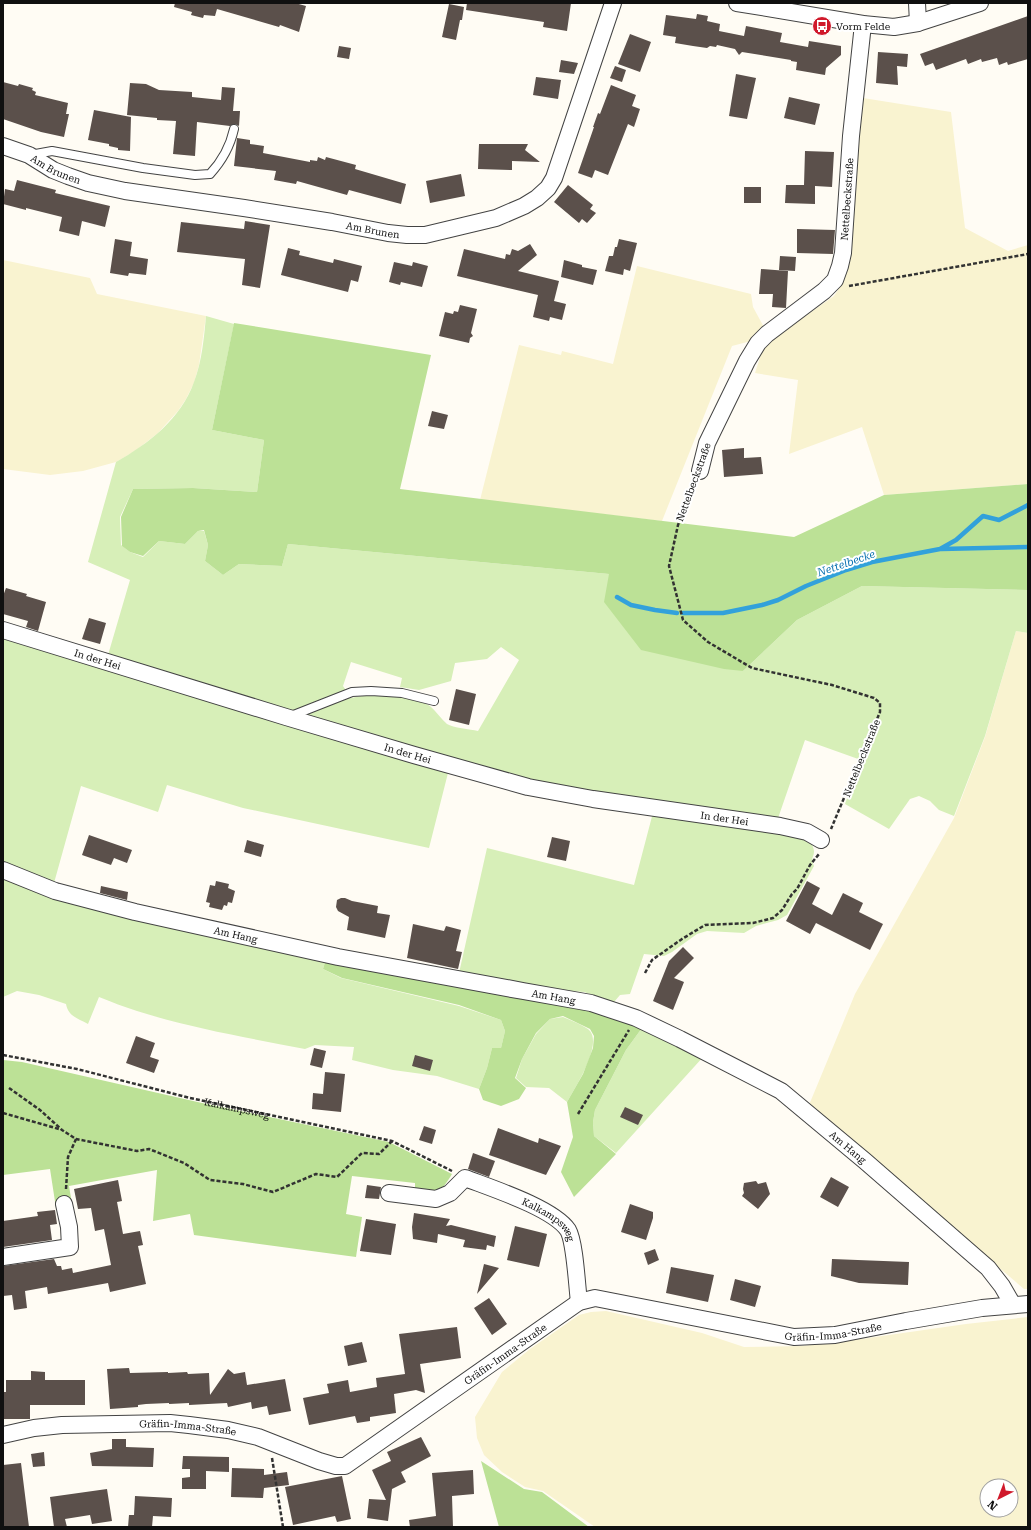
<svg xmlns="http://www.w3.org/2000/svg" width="1031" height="1530" viewBox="0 0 1031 1530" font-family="'Roboto Serif',serif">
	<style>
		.farmland { fill: #f9f3d0; fill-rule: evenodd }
		.green { fill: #d7efb8; fill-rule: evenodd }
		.forest { fill: #bce196 }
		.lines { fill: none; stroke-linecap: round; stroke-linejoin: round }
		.stream { stroke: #32a1db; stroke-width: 4.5 }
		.building { fill: #5b504b }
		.service-casing { stroke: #434343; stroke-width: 10 }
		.minor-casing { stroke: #434343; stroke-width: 18 }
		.path { stroke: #323232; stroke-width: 2.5; stroke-dasharray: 4 2; stroke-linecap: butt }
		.service { stroke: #fff; stroke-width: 8 }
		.minor { stroke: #fff; stroke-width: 16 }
		.labels { text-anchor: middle; stroke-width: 4; stroke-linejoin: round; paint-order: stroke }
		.poi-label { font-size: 10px; fill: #101010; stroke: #fff; text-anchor: start }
		.street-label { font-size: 10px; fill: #101010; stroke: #fff }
		.water-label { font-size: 11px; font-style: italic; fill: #0b72b1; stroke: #fff }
	</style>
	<rect width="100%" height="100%" fill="#fffcf4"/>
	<path class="farmland" d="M863 98 951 112 965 228 1008 251 1028 245V484L884 495 862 427 789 454 798 380 755 373 764 345 834 296 844 281Z
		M3 260 90 278 97 294 206 316 199 365 194 383 186 399 178 411 158 433 135 451 116 462 83 471 50 475 3 469Z
		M637 266 751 294 753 307 765 329 751 341 732 346 662 521 480 500 519 345 561 355 562 351 613 364Z
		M1016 631 1028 633V1289H1024L809 1105 855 994 954 818 985 737Z
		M606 1311 702 1333 744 1347 802 1346 861 1339 966 1324 1028 1317V1527H595L543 1491 525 1487 502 1472 484 1455 477 1438 475 1417 502 1372 530 1349 579 1315 591 1312ZM987 1486H1011V1510H987Z"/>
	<path class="green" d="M206 316 234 324 212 430 264 440 257 492 193 488 133 489 120 517 121 545 130 552 143 557 159 541 185 544 198 531H204L208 545 205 561 223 575 239 564 282 566 288 544 609 574 743 671 797 620 862 586 1028 590V633L1016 631 985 736 954 816 939 810 930 801 919 796 910 799 889 829 845 804 861 760 805 740 775 827C786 831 813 835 814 851 814 858 810 857 814 866L787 915 778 920 756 926 744 933 707 931 697 934 672 952 664 956 644 954 630 994 620 995 614 1002 584 992 538 988 459 973 487 848 634 885 655 805 524 782 108 655 130 580 88 562 116 462C148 444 181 419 194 382 202 361 204 338 206 316ZM501 647 519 660 478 731C470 729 453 728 447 724 441 719 436 711 430 706 407 692 375 693 351 698L343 686 351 662 402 678 400 687 419 690 451 681 455 663 487 659Z
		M3 638 449 769 429 848 243 808 167 785 158 812 81 786 54 883 3 864Z
		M3 876 326 959 323 969 341 978 459 1006 501 1020 505 1031 501 1048H492L487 1068 479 1089 437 1076 393 1070 352 1060 354 1047 315 1045 305 1049C249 1038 190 1028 137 1011 124 1007 112 1002 99 997L88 1024C77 1018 68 1016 66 1004L39 995 17 991 3 997Z
		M563 1017C570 1020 586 1026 590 1031 602 1046 575 1088 567 1102L549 1088 526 1087 516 1078 522 1059 536 1034 550 1019Z
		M642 1028 704 1056 616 1153 594 1136 593 1122 595 1110 626 1050Z"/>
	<path class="forest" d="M234 323 431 355 400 489 794 537 884 495 1028 484V590L862 586 797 620 743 671 724 669 641 650 604 602 609 574 288 544 282 566 239 564 223 575 205 561 208 545 204 530 198 531 185 544 159 541 143 556 130 552 122 546 121 517 133 489 193 488 257 492 264 440 212 430Z
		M326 959 589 1009 642 1028 626 1050 595 1110 593 1122 594 1136 616 1154 574 1197 561 1172 573 1137 567 1102 583 1074 593 1048 594 1036 590 1029 563 1016 550 1019 536 1033 522 1059 515 1078 526 1088 519 1099 501 1106 483 1100 479 1089 487 1068 492 1048H501L505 1031 501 1020 459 1005 342 978 323 969Z
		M3 1060 22 1062 202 1103 389 1142 452 1174C440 1194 438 1193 415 1190V1183L352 1176 346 1214 362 1217 356 1257 194 1235 190 1214 153 1221 157 1170 69 1186 72 1204 56 1208 50 1169 3 1175Z
		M481 1461 524 1489 542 1492 589 1527H499Z"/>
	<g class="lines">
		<path class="stream" d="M941 549 1028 547
			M617 597 631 605 655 610 677 613
			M683 613H723L762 605 778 600 806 586 846 570 872 562 940 549 956 540 983 516 999 520 1028 505"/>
	</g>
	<path class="building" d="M175 3H295L306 6 299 32 280 25 279 27 217 9 215 16 204 15 203 18 191 15 192 12 174 7Z
		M467 3H571L567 31 543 27 544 22 466 10Z
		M449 4 464 7 462 20H460L456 40 442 37Z
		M697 14 708 16 707 21 720 24 719 31 744 36 746 26 782 33 780 42 808 47 809 41 841 46V55L826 68 825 75 796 70 797 62 791 61V60L742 52 739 55 735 49 717 45 716 47 710 46 707 48 693 46 675 43 676 37 663 35 666 15 696 19Z
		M1028 16V59L1008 65 1007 62 999 65 997 58 982 62 981 59 968 64 966 59 936 70 933 63 925 66 920 54Z
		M630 34 651 42 640 72 618 64Z
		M339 46 351 48 349 59 337 57Z
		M878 52 908 54 907 67 897 66 898 85 876 83Z
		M561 60 578 63 574 74 559 72Z
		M615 66 626 70 622 82 610 78Z
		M736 74 756 78 747 119 729 116Z
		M536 77 561 80 558 99 533 95Z
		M3 82 18 86 19 84 33 88 32 90 36 92 35 95 68 103 66 114H69L64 137 41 132 3 119Z
		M130 83 146 84 159 90 192 92V97L221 100 222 87 235 88 233 111H240L239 126 235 124 230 126 197 122 195 156 173 154 176 121 157 120V118L127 115Z
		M611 85 636 95 632 106 640 109 634 127 628 124 608 175 595 170 592 178 578 173 594 127H593L598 113 600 114Z
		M789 97 820 104 815 125 784 118Z
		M94 110 131 117 130 151 118 150V148L109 146V144L88 140Z
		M237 138 250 140V144L264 146 263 153 310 162V160L317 161 318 157 325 160 326 157 356 165 355 169 406 184 401 204 349 190 347 195 297 181 296 184 274 180 276 171 234 166Z
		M479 144H528L525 150 540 162 512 161V170L478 169Z
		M805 151 834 152 832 187 815 186V204L785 203 786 185H804Z
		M461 174 465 196 430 203 426 181Z
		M17 180 56 190 55 193 110 206 105 227 82 221 79 236 59 231 62 217 26 208V210L3 204 5 189 14 191Z
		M568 185 593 205 590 209 596 213 587 223 582 219 579 223 554 202Z
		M744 187H761V203H744Z
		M245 221 270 225 260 288 242 285 245 259 177 252 181 222 244 229Z
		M797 229 835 230 833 254 797 253Z
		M115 239 132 242 130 256 148 259 146 275 129 273 128 276 110 273Z
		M619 239 637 243 630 271 624 269 623 275 605 271 609 256H613L615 247H617Z
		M530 244 537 255 518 271 559 281 554 301 566 304 562 320 550 317 549 321 533 317 538 295 457 276 464 249 505 259 506 254 510 255 512 249 518 251Z
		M288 248 300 251 299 255 333 263 334 259 362 266 358 282 351 280 348 292 281 275Z
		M780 256 796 257 795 271 779 270Z
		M564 260 582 265V267L597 270 593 285 561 277Z
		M394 262 412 266 413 262 428 266 422 287 401 282 400 285 389 282Z
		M761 269 788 271 786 308 772 307 773 294H759Z
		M460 305 477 309 471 333 473 336 470 338 469 343 439 336 445 312 453 314 454 311 458 312Z
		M432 411 448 415 444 429 428 426Z
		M744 448V458L761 457 763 474 724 477 722 450Z
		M6 588 27 594 26 596 46 602 38 631 26 627 28 621 3 614V596Z
		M89 618 106 623 100 644 82 639Z
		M456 689 476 694 469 725 449 720Z
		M89 835 132 850 127 863 114 858 111 865 82 855Z
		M552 837 570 841 566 861 547 857Z
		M247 840 264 845 261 857 244 852Z
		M216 881 229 884 228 888 235 891 232 903 228 902 227 906 224 905 222 910 209 907 210 903 206 902 210 885 215 886Z
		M807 881 820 888 812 904 832 915 843 893 863 903 859 912 883 924 870 950 816 923 810 934 786 921Z
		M101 886 128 892 127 900 100 893Z
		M341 898H345L352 901 378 906 377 913 390 915 385 938 347 930 349 917 338 911 336 907 337 900Z
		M413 924 444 931 446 926 461 930 456 951 462 952 458 969 407 958Z
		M683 947 694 958 674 978 684 982 673 1010 653 1001 669 961Z
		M136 1036 155 1043 150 1057 159 1060 154 1073 126 1063Z
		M314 1048 326 1051 322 1068 310 1065Z
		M415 1055 433 1060 430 1071 412 1066Z
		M325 1072 345 1074 341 1112 312 1109 313 1093 323 1094Z
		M625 1107 643 1115 638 1125 620 1117Z
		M424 1126 436 1130 432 1144 419 1140Z
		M498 1128 538 1143 539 1138 561 1146 546 1175 489 1155Z
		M473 1153 495 1161 489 1177 468 1169Z
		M831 1177 849 1187 838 1207 820 1197Z
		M118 1180 122 1201 117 1202 123 1234 140 1231 143 1245 138 1246 146 1284 110 1292 108 1283 48 1294 47 1287 25 1291 27 1308 14 1310 12 1295 3 1296V1266L54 1259 57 1266H61L62 1270 72 1268 73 1273 111 1265 104 1229 95 1231 91 1208 78 1209 74 1189Z
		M756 1181 758 1184 766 1182 770 1194 758 1209 742 1196 744 1193 743 1189 744 1183Z
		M367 1185 381 1187 379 1199 365 1198Z
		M630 1204 653 1212V1218L646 1240 621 1232Z
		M55 1210 57 1224 50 1225 52 1240 3 1247V1221L38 1216 37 1212Z
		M414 1213 450 1219 446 1226 451 1225 496 1236 494 1247 487 1245 486 1250 463 1247 465 1240 438 1234 437 1243 413 1239 412 1227Z
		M366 1219 396 1224 391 1255 360 1251Z
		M515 1226 547 1234 539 1267 507 1260Z
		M655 1249 659 1260 648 1265 644 1253Z
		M832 1259 909 1262 908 1285 859 1283 831 1276Z
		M484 1264 499 1268 477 1294Z
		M671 1267 714 1275 708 1302 666 1293Z
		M735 1279 761 1286 755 1307 730 1300Z
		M489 1298 507 1324 492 1335 474 1308Z
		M457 1327 461 1358 420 1364 425 1393 416 1390 394 1394 396 1413 370 1417V1421L357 1423 355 1416 309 1425 303 1398 329 1393 327 1384 348 1380 350 1392 377 1387 376 1378 405 1374 399 1334Z
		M362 1342 367 1362 348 1366 344 1346Z
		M129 1368 130 1373 168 1372V1373L187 1372 188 1374 209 1373 210 1395 228 1369 234 1374 245 1372 247 1385 285 1379 291 1411 269 1415 267 1406 252 1409 251 1402 228 1407 227 1403 189 1405V1403L169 1404V1403L146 1404 138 1405V1407L110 1409 107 1369Z
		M31 1371 45 1372V1380H85V1405H30V1419H3V1392H6V1380H31Z
		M421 1437 431 1456 401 1472 406 1482 392 1489 388 1521 367 1518 369 1499 386 1500 372 1470 391 1461 387 1452Z
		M112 1439H126V1447L154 1448 153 1467 92 1466 90 1453 112 1449Z
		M44 1452 45 1466 33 1467 31 1454Z
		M183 1456 229 1457V1472L206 1471V1489H182V1478L190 1477V1469H182Z
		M21 1463 29 1527H3V1465Z
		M232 1468 264 1469V1475L287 1472 289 1485 264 1488 263 1498 231 1497Z
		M473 1470 474 1494 452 1496 453 1527H410L409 1520 436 1516 432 1473Z
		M342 1476 351 1519 337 1522 335 1516 293 1525 285 1487Z
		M107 1489 112 1521 92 1524 90 1515 65 1519 67 1527H54L50 1497Z
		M135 1496 172 1498 171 1517 153 1516 152 1527H128L129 1515H134Z"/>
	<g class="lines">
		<defs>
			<path id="service" d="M30 155 52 151 143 168 195 175 210 174C222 161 230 147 234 129
				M291 716 352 692 371 691 402 693 434 701"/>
			<g id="minor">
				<path d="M737 3 863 24 894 27 918 23 980 3"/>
				<path d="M917 3 918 23"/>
				<path id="s2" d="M3 146 29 155 53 170 68 176 88 183 125 191 244 208 332 222 388 233 407 235H425L496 218 524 206 537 198 548 188 554 178 613 3"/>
				<path id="s3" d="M700 471 707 443 747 361 758 343 767 334 824 291 835 280 840 266 843 253 851 136 863 24"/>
				<path id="s4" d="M3 630 286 717 414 755 528 787 593 799 780 826 807 832 821 840"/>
				<path id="s5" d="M3 870 55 891 135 912 338 957 523 991 591 1003 636 1018 680 1039 781 1091 865 1161 988 1268 1002 1286 1013 1305"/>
				<path id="s6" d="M389 1193 436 1199 450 1193 465 1178C491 1188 553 1208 568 1230 575 1242 577 1287 579 1302"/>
				<path d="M3 1257 70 1247 69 1227 64 1204"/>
				<path id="s7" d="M3 1435 34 1428 62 1425 170 1423 189 1425 228 1430 258 1437 319 1461 336 1466H345L579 1302 595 1298 794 1337 835 1335 906 1321 982 1308 1028 1304"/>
			</g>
		</defs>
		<use href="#service" class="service-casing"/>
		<use href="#minor" class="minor-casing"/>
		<g class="path">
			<path d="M849 286 1028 254"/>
			<path d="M694 484 678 525 669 566 683 620 708 642 752 668 832 685 874 698 880 703V712L831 829"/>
			<path d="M645 973 652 960 682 939 705 925 753 923 773 918 782 910 792 894 797 889 810 865 819 854"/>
			<path id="s1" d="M3 1055 77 1069 190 1098 392 1141 452 1171"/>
			<path d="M9 1088 40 1110 62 1130 76 1139 137 1151 149 1149 184 1163 210 1180 243 1184 273 1192 316 1174 337 1177 362 1153 379 1154 392 1141"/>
			<path d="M3 1113 59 1129"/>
			<path d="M578 1114 629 1030"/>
			<path d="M66 1189 68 1157 76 1139"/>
			<path d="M272 1458 283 1527"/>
		</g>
		<use href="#service" class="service"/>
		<use href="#minor" class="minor"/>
	</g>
	<defs>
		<symbol id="bus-disc" viewBox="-11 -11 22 22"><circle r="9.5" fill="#d0192b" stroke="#fff"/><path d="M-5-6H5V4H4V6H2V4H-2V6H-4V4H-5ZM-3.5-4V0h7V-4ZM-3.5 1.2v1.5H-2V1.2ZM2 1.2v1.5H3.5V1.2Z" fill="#fff"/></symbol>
	</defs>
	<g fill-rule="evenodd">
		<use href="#bus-disc" x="811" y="15" width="22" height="22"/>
	</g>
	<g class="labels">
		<g class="poi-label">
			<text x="836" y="30">Vorm Felde</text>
		</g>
		<g class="street-label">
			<text dy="4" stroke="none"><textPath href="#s2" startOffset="58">Am Brunen</textPath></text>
			<text dy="4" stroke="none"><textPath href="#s3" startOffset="323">Nettelbeckstraße</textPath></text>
			<text dy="4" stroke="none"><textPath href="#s2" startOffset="382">Am Brunen</textPath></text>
			<text transform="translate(693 482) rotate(-70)" y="4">Nettelbeckstraße</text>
			<text dy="4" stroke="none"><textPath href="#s4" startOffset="99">In der Hei</textPath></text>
			<text dy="4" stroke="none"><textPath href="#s4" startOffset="423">In der Hei</textPath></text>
			<text transform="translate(861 758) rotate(-68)" y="4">Nettelbeckstraße</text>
			<text dy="4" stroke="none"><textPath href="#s4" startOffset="747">In der Hei</textPath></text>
			<text dy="4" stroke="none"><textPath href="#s5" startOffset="242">Am Hang</textPath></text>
			<text dy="4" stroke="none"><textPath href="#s5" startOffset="566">Am Hang</textPath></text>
			<text dy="4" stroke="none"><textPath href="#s1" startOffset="240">Kalkampsweg</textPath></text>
			<text dy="4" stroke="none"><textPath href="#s5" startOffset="901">Am Hang</textPath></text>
			<text dy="4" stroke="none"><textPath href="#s6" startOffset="179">Kalkampsweg</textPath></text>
			<text dy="4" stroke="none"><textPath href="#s7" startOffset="894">Gräfin-Imma-Straße</textPath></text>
			<text dy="4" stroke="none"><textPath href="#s7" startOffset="545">Gräfin-Imma-Straße</textPath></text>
			<text dy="4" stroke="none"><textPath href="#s7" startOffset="186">Gräfin-Imma-Straße</textPath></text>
		</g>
		<g class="water-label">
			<text transform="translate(846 563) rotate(-19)" y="4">Nettelbecke</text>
		</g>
	</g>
	<rect width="1031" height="1530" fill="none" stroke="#101010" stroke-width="8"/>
	<g transform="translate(999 1498) rotate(222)"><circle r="19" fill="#ffffff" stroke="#9f9f9f"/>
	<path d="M0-3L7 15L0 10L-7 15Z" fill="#d0192b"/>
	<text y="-6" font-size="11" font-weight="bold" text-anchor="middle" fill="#101010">N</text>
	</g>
</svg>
